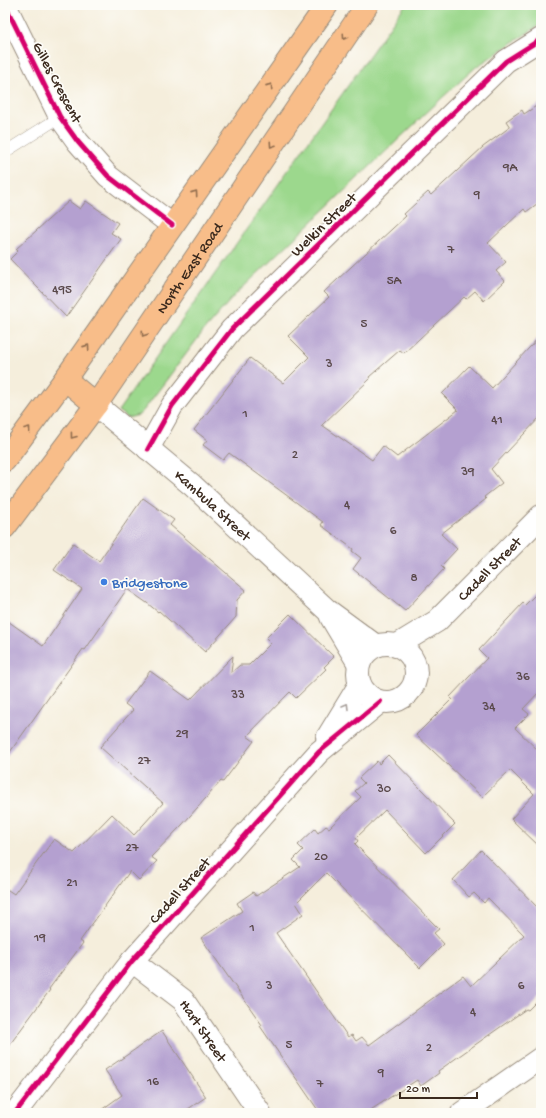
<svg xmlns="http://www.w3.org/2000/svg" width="546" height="1118" viewBox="0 0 546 1118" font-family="'Gochi Hand',sans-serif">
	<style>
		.green { fill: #9cd88d; stroke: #6c8156 }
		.building { fill: #b4a0d0 }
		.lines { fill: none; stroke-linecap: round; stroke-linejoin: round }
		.lane-casing { stroke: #988c7d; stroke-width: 12 }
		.street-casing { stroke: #988c7d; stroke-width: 24 }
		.highway-casing { stroke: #988c7d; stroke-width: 24 }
		.lane { stroke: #fff; stroke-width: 11 }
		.street { stroke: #fff; stroke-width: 22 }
		.highway { stroke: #f8bd89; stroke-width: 22 }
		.cycleway-casing { stroke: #fdfcf7; stroke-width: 8 }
		.cycleway { stroke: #d6006c; stroke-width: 5 }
		.oneway { stroke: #906c4e }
		.oneway2 { stroke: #a79f9a }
		.shop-dot { fill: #3f7fe0; stroke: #fdfcf7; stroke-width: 1.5 }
		.labels { text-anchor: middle; stroke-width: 3.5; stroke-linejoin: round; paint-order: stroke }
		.number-label { font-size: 13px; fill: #59484a }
		.street-label { font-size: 15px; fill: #3b2a1e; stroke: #fdfcf7 }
		.shop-label { font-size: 15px; fill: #366cbe; stroke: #fdfcf7; text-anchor: start }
	</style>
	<rect width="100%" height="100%" fill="#fdfcf7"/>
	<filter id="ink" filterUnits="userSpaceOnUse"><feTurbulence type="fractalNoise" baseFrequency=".025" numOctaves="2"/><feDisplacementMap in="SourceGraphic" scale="8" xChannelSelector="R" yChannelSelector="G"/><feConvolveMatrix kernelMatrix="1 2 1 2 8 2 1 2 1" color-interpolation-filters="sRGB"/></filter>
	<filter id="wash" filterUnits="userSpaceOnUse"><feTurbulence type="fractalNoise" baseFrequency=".012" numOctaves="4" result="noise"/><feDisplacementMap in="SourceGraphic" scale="16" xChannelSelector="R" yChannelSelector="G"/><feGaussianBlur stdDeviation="0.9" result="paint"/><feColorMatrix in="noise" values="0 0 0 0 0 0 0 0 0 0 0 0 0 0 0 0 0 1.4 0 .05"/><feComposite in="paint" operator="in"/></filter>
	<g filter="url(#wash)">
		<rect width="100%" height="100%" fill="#f5eedc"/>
		<path class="green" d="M405 5H541V24L476 67 443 97 235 295 205 329 143 411 139 415 128 418 118 411Z"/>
		<g id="blocks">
			<path class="building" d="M541 103V201L526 212 524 209 488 243 506 262 496 271 505 281 484 301 475 291 466 299 464 297 404 353 400 350 369 377 370 379 322 425 372 460 383 446 397 457 458 410 442 394 469 366 492 388 541 335V416L491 469 502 483 484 497 486 499 441 534 457 549 441 566 444 569 405 611 353 569 361 558 352 551 353 549 321 525 323 522 229 453 223 460 203 445 207 440 194 430 250 358 283 383 309 357 288 336 329 297 324 292 406 216 404 214 428 192 431 195 483 147 510 127 506 121 522 110 524 114Z
				M69 201 80 209 86 201 118 223 111 233 121 239 66 317 10 259 18 251 16 249Z
				M143 498 174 520 170 525 246 590 237 600 236 617 205 652 159 611 158 612 147 603 127 589 85 650 83 649 5 759V619L43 646 82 589 54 570 73 543 99 561Z
				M541 589V690L523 709 529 714 515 728 541 753V848L511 819 534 794 510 770 482 797 416 735 452 699 450 697 487 658 479 650 523 603 525 605Z
				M290 614 334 657 324 667 326 669 296 698 290 692 247 736 254 741 223 782 221 781 182 825 151 857 157 861 139 880 130 871 80 941 83 943 49 989 50 990 5 1051V888L14 894 54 839 74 853 112 814 134 835 163 803 100 747 133 710 125 704 150 671 190 700 233 656 231 673 240 665H249L271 643 266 638Z
				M388 755 455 824 426 853 385 810 356 838 358 841 355 844 439 929 434 933 444 944 420 968 326 873 296 903 303 914 276 933 348 1037 352 1035 356 1041 362 1037 369 1045 463 976 471 986 524 935 488 898 484 903 474 893 469 897 453 880 481 850 541 911V997L528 1010 526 1009 462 1054 438 1071 439 1073 421 1086 417 1080 366 1113H320L260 1026 262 1025 201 938 242 911 237 903 253 892 256 896 300 867 293 860 303 850 298 845 315 829 318 833 326 826 329 828 361 797 355 791 364 783 359 778 377 761 379 764Z
				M162 1031 206 1097 182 1113H97L122 1095 105 1070Z"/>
		</g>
	</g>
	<g filter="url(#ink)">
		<use href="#blocks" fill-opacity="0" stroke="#988c7d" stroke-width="1"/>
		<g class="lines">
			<defs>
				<path id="lane" d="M5 152 60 117"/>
				<g id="street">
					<path d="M5 5 60 117 78 142 108 176 172 225"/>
					<path id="s1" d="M96 405 192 485 327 610 376 646"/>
					<path d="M148 449 172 406 232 329 506 61 541 39"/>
					<path d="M331 617 359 664"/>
					<circle cx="387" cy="673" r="29"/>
					<path id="s2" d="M396 646 437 621 541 516"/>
					<path d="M327 738 360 684"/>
					<path id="s3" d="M132 961 183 1000 260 1113"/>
					<path d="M15 1113 132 961 319 752 380 702"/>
					<path d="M462 1113 541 1058"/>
				</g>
				<g id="highway">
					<path d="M65 379 96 405"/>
					<path d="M5 460 65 379 327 5"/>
					<path id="s4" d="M5 527 96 405 367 5"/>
				</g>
			</defs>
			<use href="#lane" class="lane-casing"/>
			<use href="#street" class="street-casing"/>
			<use href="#highway" class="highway-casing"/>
			<use href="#lane" class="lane"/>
			<use href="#street" class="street"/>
			<use href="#highway" class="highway"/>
			<defs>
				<path id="cycleway" d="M5 5 60 117 78 142 108 176 172 225
					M148 449 172 406 232 329 506 61 541 39
					M15 1113 132 961 319 752 380 702"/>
			</defs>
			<use href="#cycleway" class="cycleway-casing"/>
			<use href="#cycleway" class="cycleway"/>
		</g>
		<defs><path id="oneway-chevron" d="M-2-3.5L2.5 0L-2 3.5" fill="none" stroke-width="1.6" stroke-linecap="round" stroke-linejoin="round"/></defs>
		<g class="oneway">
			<use href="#oneway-chevron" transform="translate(345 37) rotate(124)"/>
			<use href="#oneway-chevron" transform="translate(270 86) rotate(-55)"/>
			<use href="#oneway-chevron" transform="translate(272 145) rotate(124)"/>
			<use href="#oneway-chevron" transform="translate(195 193) rotate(-55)"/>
			<use href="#oneway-chevron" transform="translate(144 334) rotate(124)"/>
			<use href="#oneway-chevron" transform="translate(87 347) rotate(-55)"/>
			<use href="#oneway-chevron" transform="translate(28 429) rotate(-53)"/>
			<use href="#oneway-chevron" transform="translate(73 436) rotate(127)"/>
		</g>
		<use class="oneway2" href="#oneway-chevron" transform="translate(346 706) rotate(-59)"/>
	</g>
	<circle class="shop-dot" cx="104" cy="582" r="4"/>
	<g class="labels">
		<g class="number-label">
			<text x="510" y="171">9A</text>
			<text x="477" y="198">9</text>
			<text x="451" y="253">7</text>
			<text x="394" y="284">5A</text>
			<text x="62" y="293">495</text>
			<text x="364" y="327">5</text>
			<text x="329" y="367">3</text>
			<text x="245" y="417">1</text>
			<text x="497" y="423">41</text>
			<text x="295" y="458">2</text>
			<text x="468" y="475">39</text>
			<text x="347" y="508">4</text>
			<text x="393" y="534">6</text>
			<text x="414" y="581">8</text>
			<text x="523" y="680">36</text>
			<text x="238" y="698">33</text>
			<text x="489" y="710">34</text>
			<text x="182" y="737">29</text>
			<text x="144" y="764">27</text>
			<text x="384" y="792">30</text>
			<text x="132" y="851">27</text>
			<text x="321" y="860">20</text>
			<text x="72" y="886">21</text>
			<text x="252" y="931">1</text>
			<text x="40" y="941">19</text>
			<text x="269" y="989">3</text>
			<text x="521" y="989">6</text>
			<text x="473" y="1015">4</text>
			<text x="289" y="1048">5</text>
			<text x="429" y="1051">2</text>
			<text x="381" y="1076">9</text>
			<text x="153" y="1085">16</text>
			<text x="320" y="1087">7</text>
		</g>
		<g class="street-label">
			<text transform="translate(58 82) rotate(62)" y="5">Gilles Crescent</text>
			<text transform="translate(323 224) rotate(-44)" y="5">Welkin Street</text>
			<text dy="5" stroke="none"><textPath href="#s4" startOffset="318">North East Road</textPath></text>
			<text dy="5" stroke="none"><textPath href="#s1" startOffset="154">Kambula Street</textPath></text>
			<text dy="5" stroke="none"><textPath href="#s2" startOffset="122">Cadell Street</textPath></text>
			<text transform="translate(179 890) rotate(-48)" y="5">Cadell Street</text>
			<text dy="5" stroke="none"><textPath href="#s3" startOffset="101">Hart Street</textPath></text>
		</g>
		<g class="shop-label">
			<text x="112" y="587">Bridgestone</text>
		</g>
	</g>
	<rect width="546" height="1118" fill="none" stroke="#fdfcf7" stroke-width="20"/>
	<path d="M400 1092v6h77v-6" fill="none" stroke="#3b2a1e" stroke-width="2"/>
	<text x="406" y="1092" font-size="12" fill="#3b2a1e" stroke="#fdfcf7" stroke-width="3" paint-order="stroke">20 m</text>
</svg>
